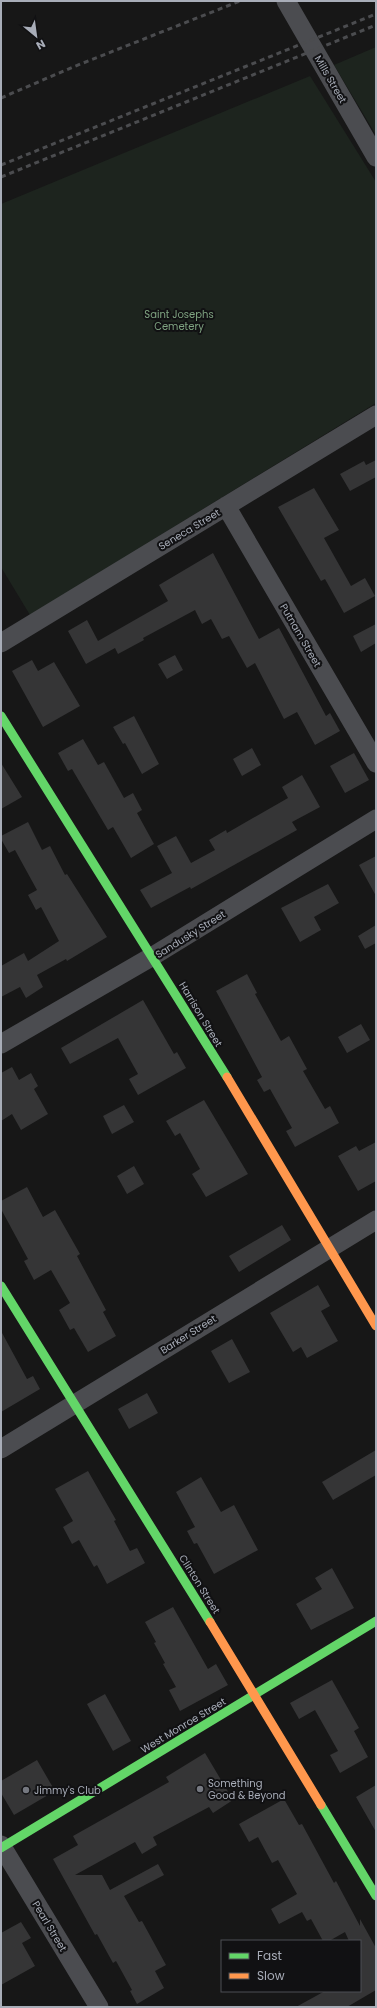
<svg xmlns="http://www.w3.org/2000/svg" width="377" height="2008" viewBox="0 0 377 2008" font-family="Poppins,sans-serif">
	<style>
		.green { fill: #1d241e }
		.building { fill: #353536 }
		.lines { fill: none; stroke-linecap: round; stroke-linejoin: round }
		.street { stroke: #4b4c50; stroke-width: 19 }
		.fast { stroke: #63d668; stroke-width: 9 }
		.slow { stroke: #ff974d; stroke-width: 9 }
		.rail { stroke: #4b4c4f; stroke-width: 3; stroke-dasharray: 5 4; stroke-linecap: butt }
		.poi-dot { fill: #757880; stroke: #111113; stroke-width: 1.5 }
		.labels { text-anchor: middle; stroke-width: 4; stroke-linejoin: round; paint-order: stroke }
		.street-label { font-size: 10px; fill: #a8adb8; stroke: #111113 }
		.park-label { font-size: 10px; fill: #7fa381; stroke: #111113 }
		.poi-label { font-size: 10px; fill: #a8adb8; stroke: #111113; text-anchor: start }
	</style>
	<rect width="100%" height="100%" fill="#171717"/>
	<path class="green" d="M376 47V135L334 65Z
		M310 76 376 182V403L30 615 1 567V204Z"/>
	<path class="building" d="M376 460V477L350 491 340 474 364 461 366 465Z
		M314 488 339 530 324 538 351 586 365 578 375 596 344 613 325 579 321 581 278 507Z
		M213 553 259 639 279 628 326 716 330 713 340 731 315 745 297 712 284 719 255 663 247 668 229 636 222 639 211 619 202 624 195 610 143 638 144 640 118 654 115 648 86 664 68 631 87 620 98 641 168 601 159 585Z
		M376 624V643L361 652 353 636Z
		M175 655 183 670 167 679 158 664Z
		M32 660 38 671 54 662 80 706 43 727 12 671Z
		M134 716 159 764 142 774 125 743 123 744 113 727Z
		M83 739 98 765 104 762 124 798 133 793 142 810 137 813 154 844 131 858 113 827 108 830 72 769 68 771 58 753Z
		M252 748 261 765 242 776 233 759Z
		M354 753 369 780 345 793 330 766Z
		M1 763 22 797 1 809Z
		M302 775 320 807 292 822 297 830 191 889 190 887 151 908 140 890 172 873 157 846 176 836 191 863 215 850 209 840 226 830 227 833 288 798 282 787Z
		M28 822 42 850 50 846 65 875 67 874 107 937 67 961 66 959 37 975 43 987 26 998 20 987 1 997V966L24 953 28 961 59 941 41 907 36 910 28 895 37 890 15 850 9 853 1 839V836Z
		M376 856V896L359 865Z
		M328 884 339 903 314 917 321 930 300 942 281 908Z
		M376 925V943L365 949 358 936Z
		M247 974 257 993 255 994 281 1041 289 1036 307 1069 303 1071 325 1109 330 1106 339 1123 295 1147 286 1131 292 1128 270 1089 264 1092 257 1080 262 1077 216 991Z
		M143 1000 174 1054 177 1052 186 1068 138 1095 129 1079 138 1074 118 1038 70 1064 61 1048Z
		M361 1024 370 1040 347 1053 338 1037Z
		M12 1067 19 1080 31 1073 38 1086 34 1089 48 1114 21 1130 12 1114 1 1121V1073Z
		M204 1100 248 1174 206 1197 192 1174 200 1169 180 1133 175 1136 166 1121Z
		M124 1105 134 1122 112 1134 103 1116Z
		M376 1142V1181L358 1191 338 1156 356 1146 359 1151Z
		M134 1166 144 1184 127 1194 117 1176Z
		M27 1187 43 1217 55 1210 80 1254 77 1256 106 1310 103 1312 116 1336 88 1352 74 1328 70 1330 59 1310 70 1303 51 1270 34 1280 24 1261 28 1259 1 1209V1201Z
		M282 1225 291 1240 239 1272 229 1256Z
		M318 1285 330 1306 321 1311 338 1341 307 1358 301 1347 293 1352 270 1313Z
		M1 1331 27 1379 33 1376 40 1389 1 1412Z
		M232 1339 250 1372 229 1383 211 1351Z
		M147 1393 158 1413 129 1429 118 1409Z
		M376 1450V1475L333 1500 322 1482Z
		M88 1471 116 1520 114 1521 130 1551 137 1548 145 1563 107 1584 97 1565 94 1567 79 1540 72 1544 63 1527 73 1521 55 1489Z
		M201 1477 221 1512 234 1505 258 1550 214 1574 197 1543 194 1544 187 1531 195 1527 176 1492Z
		M332 1568 354 1608 311 1630 296 1604 322 1589 315 1578Z
		M173 1607 208 1669 216 1664 228 1685 180 1711 169 1690 176 1687 163 1664 165 1663 154 1643 156 1642 145 1622Z
		M332 1680 359 1728 354 1731 368 1757 340 1773 330 1755 338 1751 315 1710 299 1719 290 1703Z
		M105 1694 131 1741 113 1751 87 1704Z
		M205 1753 233 1800 213 1813 209 1807 153 1837 157 1845 142 1854 135 1842 75 1875H102L110 1890 158 1864 164 1875 124 1896 139 1922 142 1921 166 1965 155 1971 164 1988 137 2004 130 1991 132 1990 116 1961 113 1963 97 1934 95 1935 53 1859 78 1845 73 1836 169 1782 166 1777Z
		M37 1760 55 1791 14 1815 1 1793V1781Z
		M376 1785V1832L356 1797Z
		M284 1799 299 1825 302 1824 334 1883 336 1881 360 1926V1919L376 1948V1990L347 2007H296L325 1991H360V1941H349L345 1932 329 1941H323L311 1919 307 1921 302 1912 279 1924 271 1909 297 1894 278 1860 272 1863 258 1837 249 1842 239 1824Z
		M21 1922 31 1938 22 1943 35 1966 1 1985V1933Z"/>
	<g class="lines">
		<path class="street" d="M286 1 376 157
			M226 506 376 763
			M1 643 376 415
			M1 1044 153 956 376 819
			M1 1449 376 1220
			M1 1845 99 2007"/>
		<path class="fast" d="M1 716 227 1077
			M1 1286 210 1622
			M321 1805 376 1896
			M1 1848 376 1621"/>
		<path class="slow" d="M227 1077 376 1326
			M210 1622 321 1805"/>
		<path class="rail" d="M1 98 73 67 240 1
			M1 165 376 14
			M1 177 376 25"/>
	</g>
	<g class="poi-dot">
		<circle cx="200" cy="1789" r="4"/>
		<circle cx="26" cy="1790" r="4"/>
	</g>
	<g class="labels">
		<g class="street-label">
			<text transform="translate(331 79) rotate(60)" y="4">Mills Street</text>
			<text transform="translate(189 529) rotate(-31)" y="4">Seneca Street</text>
			<text transform="translate(301 635) rotate(60)" y="4">Putnam Street</text>
			<text transform="translate(190 934) rotate(-32)" y="4">Sandusky Street</text>
			<text transform="translate(201 1014) rotate(59)" y="4">Harrison Street</text>
			<text transform="translate(188 1334) rotate(-32)" y="4">Barker Street</text>
			<text transform="translate(200 1584) rotate(58)" y="4">Clinton Street</text>
			<text transform="translate(183 1725) rotate(-31)" y="4">West Monroe Street</text>
			<text transform="translate(50 1926) rotate(59)" y="4">Pearl Street</text>
		</g>
		<g class="park-label">
			<text x="179" y="318">Saint Josephs<tspan x="179" dy="12">Cemetery</tspan></text>
		</g>
		<g class="poi-label">
			<text x="208" y="1787">Something<tspan x="208" dy="12">Good &amp; Beyond</tspan></text>
			<text x="34" y="1794">Jimmy's Club</text>
		</g>
	</g>
	<rect width="377" height="2008" fill="none" stroke="#a8adb8" stroke-width="4"/>
	<rect x="221" y="1940" width="140" height="52" fill="#111113" stroke="#4d4f55"/>
	<rect x="229" y="1953" width="20" height="6" fill="#63d668" stroke="#4d4f55"/>
	<text x="257" y="1960" font-size="12" fill="#a8adb8">Fast</text>
	<rect x="229" y="1973" width="20" height="6" fill="#ff974d" stroke="#4d4f55"/>
	<text x="257" y="1980" font-size="12" fill="#a8adb8">Slow</text>
	<g transform="translate(36 36) rotate(151)" stroke="#111113" stroke-width="3" paint-order="stroke">
	<path d="M0-3L7 15L0 10L-7 15Z" fill="#a8adb8"/>
	<text y="-6" font-size="11" font-weight="bold" text-anchor="middle" fill="#a8adb8">N</text>
	</g>
</svg>
